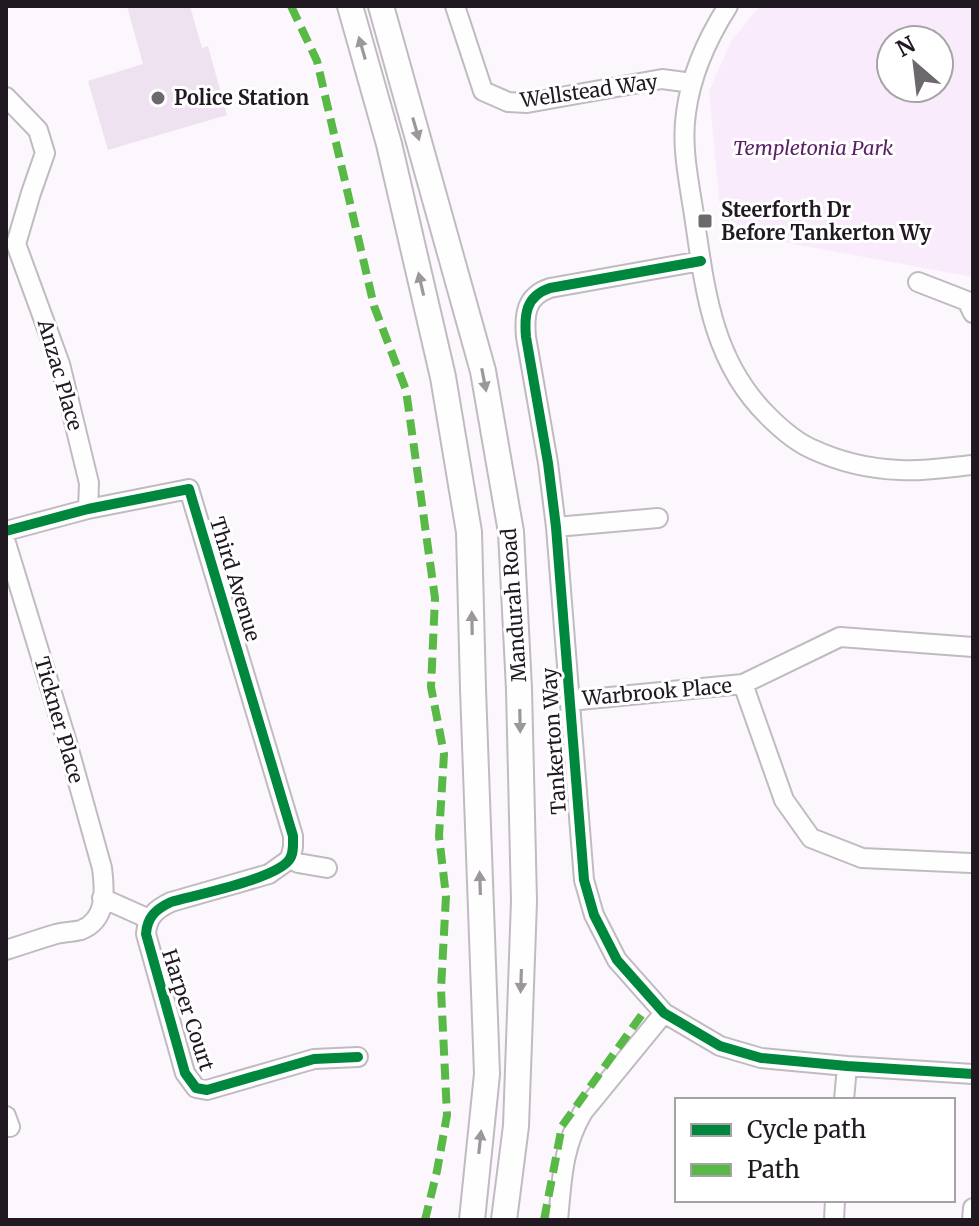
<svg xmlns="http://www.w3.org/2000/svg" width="979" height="1226" viewBox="0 0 979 1226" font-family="Merriweather,serif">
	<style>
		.green { fill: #f9ebfc; fill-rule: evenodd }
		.building { fill: #eee2f0 }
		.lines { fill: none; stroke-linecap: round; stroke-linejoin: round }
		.minor-casing { stroke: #c0bbc1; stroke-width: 22 }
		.highway-casing { stroke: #c0bbc1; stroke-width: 28 }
		.minor { stroke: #fffeff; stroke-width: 18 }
		.highway { stroke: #fffeff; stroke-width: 24 }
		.quiet { stroke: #58b947; stroke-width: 8; stroke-dasharray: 16 8; stroke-linecap: butt }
		.cycleway-casing { stroke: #fff; stroke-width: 15 }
		.cycleway { stroke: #00873e; stroke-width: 10 }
		.oneway { fill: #9b979b }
		.poi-dot { fill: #6d676e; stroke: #fff; stroke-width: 3 }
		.labels { text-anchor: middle; stroke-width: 6; stroke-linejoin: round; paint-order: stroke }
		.street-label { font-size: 20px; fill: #201921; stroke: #fff }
		.poi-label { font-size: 20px; font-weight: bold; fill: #201921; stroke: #fff; text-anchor: start }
		.park-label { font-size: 20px; font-style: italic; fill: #5b1e67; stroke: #fff }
	</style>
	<rect width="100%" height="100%" fill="#fcf7fd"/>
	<path class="green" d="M760 6H973V277L722 231 709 91 731 41ZM891 40H939V88H891Z"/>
	<path class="building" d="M127 6H190L202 48 208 46 227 115 108 150 88 81 143 64Z"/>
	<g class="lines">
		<defs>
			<path id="minor" d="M455 6 483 91 508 102 527 103 662 79 692 83
				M728 6C707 39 691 74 686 113 681 146 689 182 694 215 705 290 712 361 768 416 781 429 796 442 812 449 840 462 870 469 900 470 924 472 949 467 973 465
				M6 97 38 130 45 153 31 193 16 244 60 364 89 483 88 509
				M701 261 550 288C526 296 524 314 526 337L548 463 556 527 584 880 594 915 617 960 664 1013 720 1046 761 1058 847 1066 973 1074
				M918 282 967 301 973 313
				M556 527 658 518
				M6 531 88 509 189 489 293 836V847L290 859
				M6 543 66 739 102 868C105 891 107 920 81 930 73 932 64 932 56 934 39 939 22 945 6 950
				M743 684 784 800 811 838 862 858 971 863
				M569 701 743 684 840 637 973 647
				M290 859 269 874 171 902C156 909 147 917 146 934L185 1073 196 1088 207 1090 314 1059 358 1057
				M290 859 298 863 327 868
				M102 898 149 919
				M844 1100 847 1066
				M6 1116 10 1127
				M558 1220C562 1180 562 1148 583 1112L664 1013
				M834 1220 835 1200
				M972 1220 973 1208"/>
			<path id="highway" d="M350 6 389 144 443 377 469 532 473 689 487 1074 472 1220
				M381 6 483 371 511 532 519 689 524 901 516 1126 504 1220"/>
		</defs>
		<use href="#minor" class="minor-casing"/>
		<use href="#highway" class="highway-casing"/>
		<use href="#minor" class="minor"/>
		<use href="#highway" class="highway"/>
		<path class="quiet" d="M291 6 317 61 374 306 406 390 435 598 431 687 444 754 439 836 446 896 441 989 447 1115 437 1171 425 1220
			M544 1220 562 1126 643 1013"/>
		<defs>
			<path id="cycleway" d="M701 261 550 288C526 296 524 314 526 337L548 463 556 527 584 880 594 915 617 960 664 1013 720 1046 761 1058 847 1066 973 1074
				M6 531 88 509 189 489 293 836C293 844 294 854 289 860 275 879 196 895 171 902 156 909 147 917 146 934L185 1073 196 1088 207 1090 314 1059 358 1057"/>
		</defs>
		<use href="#cycleway" class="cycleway-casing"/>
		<use href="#cycleway" class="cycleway"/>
	</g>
	<defs><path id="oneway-solid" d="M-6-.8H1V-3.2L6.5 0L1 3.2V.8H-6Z" transform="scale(2)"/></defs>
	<g class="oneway">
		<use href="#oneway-solid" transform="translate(362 48) rotate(-106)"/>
		<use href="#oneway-solid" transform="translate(416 129) rotate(74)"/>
		<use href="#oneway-solid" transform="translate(421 284) rotate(-103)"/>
		<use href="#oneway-solid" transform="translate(484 380) rotate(79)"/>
		<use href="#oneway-solid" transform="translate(472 623) rotate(-91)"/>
		<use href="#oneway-solid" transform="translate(520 721) rotate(89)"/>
		<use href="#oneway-solid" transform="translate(480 883) rotate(-92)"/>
		<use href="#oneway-solid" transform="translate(521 981) rotate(92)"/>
		<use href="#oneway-solid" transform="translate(480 1142) rotate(-84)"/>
	</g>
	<g class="poi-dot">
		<circle cx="158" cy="98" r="8"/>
		<rect x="697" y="213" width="16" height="16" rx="4"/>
	</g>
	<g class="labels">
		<g class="street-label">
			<text transform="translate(589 91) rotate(-8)" y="7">Wellstead Way</text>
			<text transform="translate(60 375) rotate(74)" y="7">Anzac Place</text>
			<text transform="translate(235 579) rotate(73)" y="7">Third Avenue</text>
			<text transform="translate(514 605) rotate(-94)" y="7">Mandurah Road</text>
			<text transform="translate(657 692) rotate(-5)" y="7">Warbrook Place</text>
			<text transform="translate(59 720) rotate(74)" y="7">Tickner Place</text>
			<text transform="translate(554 741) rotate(-94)" y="7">Tankerton Way</text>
			<text transform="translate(188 1010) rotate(72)" y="7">Harper Court</text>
		</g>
		<g class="poi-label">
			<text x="174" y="105">Police Station</text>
			<text x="721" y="217">Steerforth Dr<tspan x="721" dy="23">Before Tankerton Wy</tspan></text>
		</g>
		<g class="park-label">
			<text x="813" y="155">Templetonia Park</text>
		</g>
	</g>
	<rect width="979" height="1226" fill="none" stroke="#201921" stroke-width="16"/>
	<rect x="675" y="1098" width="280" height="104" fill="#ffffff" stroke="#a6a3a6" stroke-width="2"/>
	<rect x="691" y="1124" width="40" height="12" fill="#00873e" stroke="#a6a3a6" stroke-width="2"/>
	<text x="747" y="1138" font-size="24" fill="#201921">Cycle path</text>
	<rect x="691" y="1164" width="40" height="12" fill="#58b947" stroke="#a6a3a6" stroke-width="2"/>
	<text x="747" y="1178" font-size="24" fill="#201921">Path</text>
	<g transform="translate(915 64) rotate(332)"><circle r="38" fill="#ffffff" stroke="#a6a3a6" stroke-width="2"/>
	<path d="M0-6L14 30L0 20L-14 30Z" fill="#6d676e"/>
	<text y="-12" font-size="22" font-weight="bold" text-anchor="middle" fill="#201921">N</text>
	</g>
</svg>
